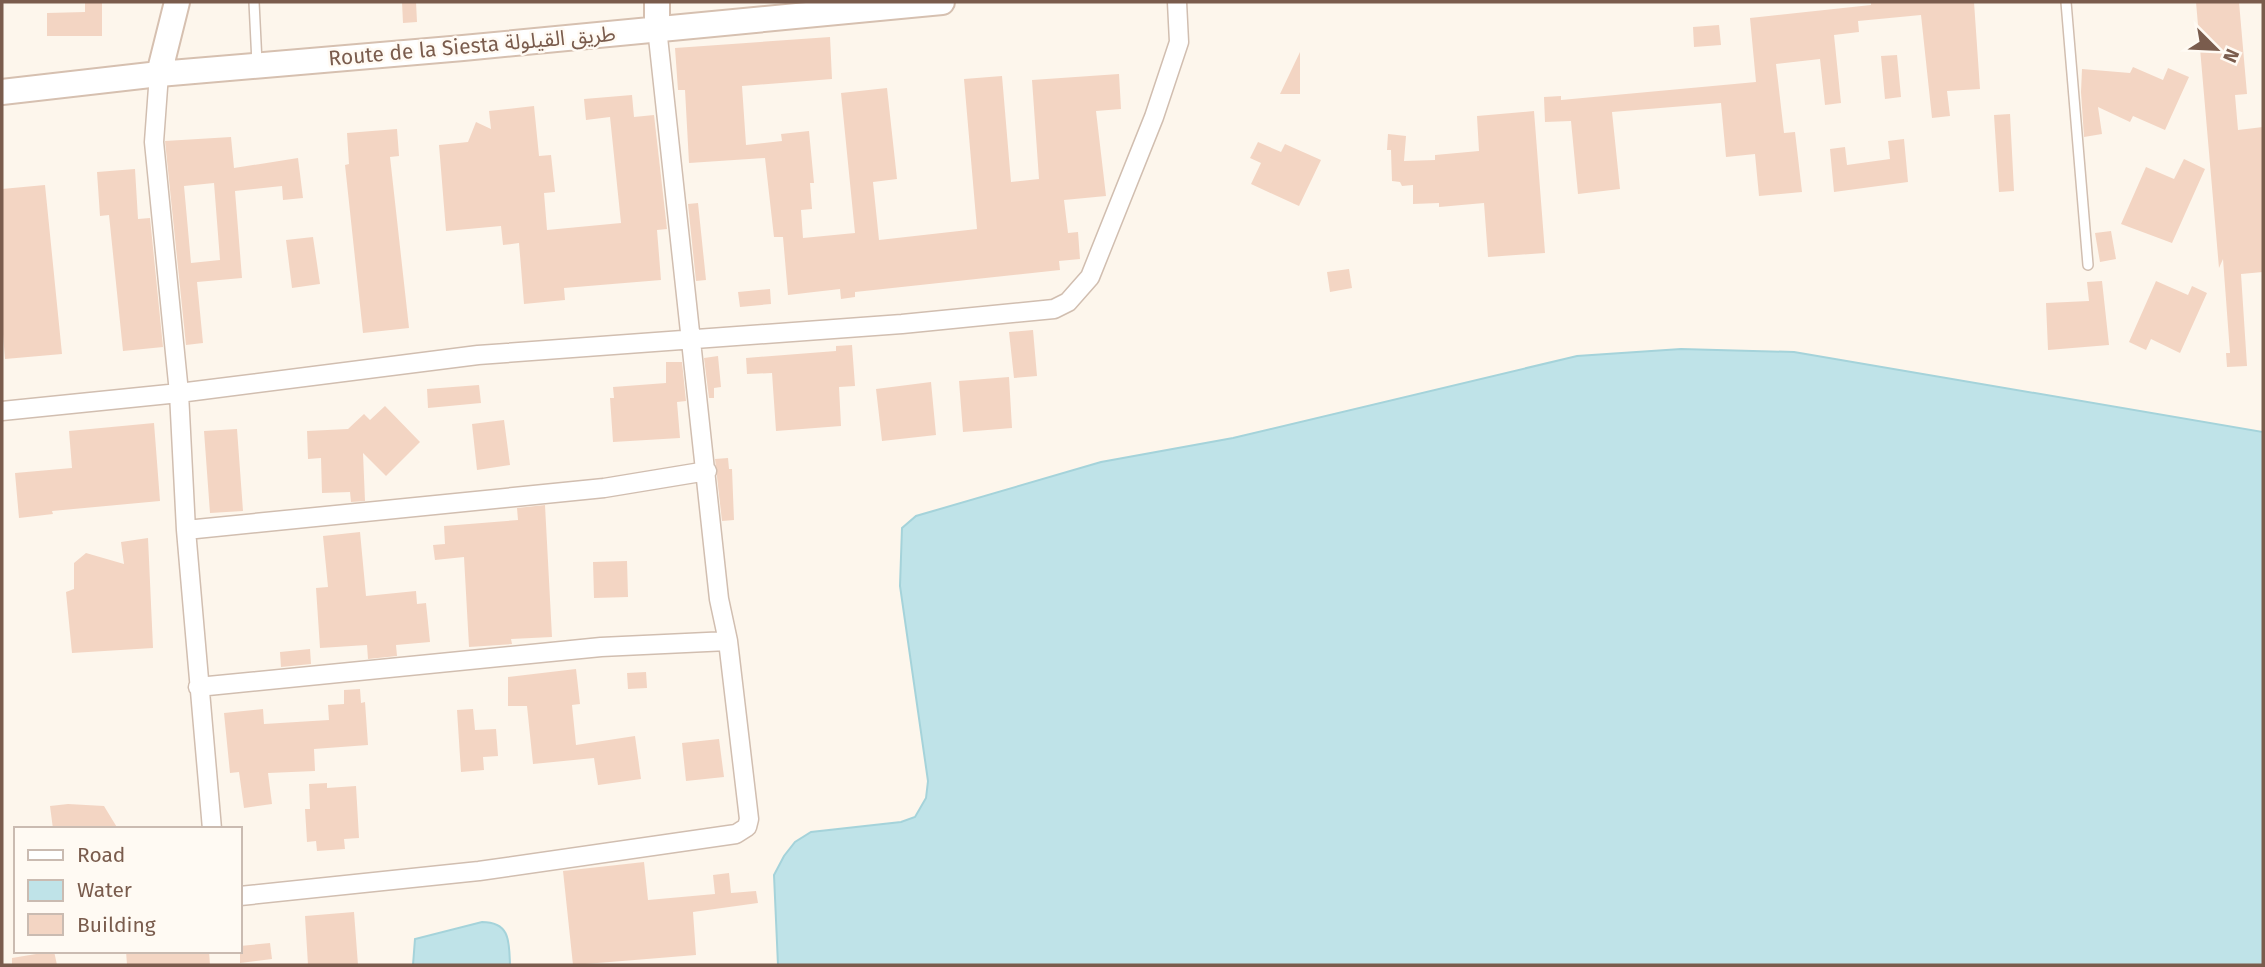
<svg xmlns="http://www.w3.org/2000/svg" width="2265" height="967" viewBox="0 0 2265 967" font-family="'Fira Sans','Noto Sans Arabic',sans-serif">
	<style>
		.water { fill: #bfe3e8; stroke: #a5d3da; stroke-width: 2 }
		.building { fill: #f3d5c3; fill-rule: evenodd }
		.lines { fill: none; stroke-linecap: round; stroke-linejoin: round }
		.lane-casing { stroke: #d1beb0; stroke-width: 12 }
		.street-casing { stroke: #d1beb0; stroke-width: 21 }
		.secondary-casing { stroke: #d6c0b0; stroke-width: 28 }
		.lane { stroke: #fff; stroke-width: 9 }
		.street { stroke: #fff; stroke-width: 18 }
		.secondary { stroke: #fff; stroke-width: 24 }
		.labels { text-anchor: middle; stroke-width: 5; stroke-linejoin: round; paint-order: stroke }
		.street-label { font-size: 21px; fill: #7a5c4d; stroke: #fffaf3 }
	</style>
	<rect width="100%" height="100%" fill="#fdf6ec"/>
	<path class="water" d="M1681 349 1794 352 2263 432V965H778L774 875 784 856 795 842 811 832 901 822 915 817 926 798 928 781 900 586 902 528 916 516 1101 462 1233 438 1577 356Z
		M482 922C511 922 509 943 510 965H413L415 939Z"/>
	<path class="building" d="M402 2H416L417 22 403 23Z
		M1871 2H1974L1980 89 1947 91 1950 116 1932 118 1921 15 1858 21 1859 32 1834 35 1841 103 1825 105 1820 59 1776 64 1784 133 1795 132 1802 192 1759 196 1755 154 1726 157 1721 103 1612 112 1620 189 1578 194 1571 121 1545 122 1544 97 1561 96V100L1756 82 1750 18 1871 5Z
		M2196 2H2239L2247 94 2235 95 2238 130 2263 127V272L2241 274 2247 366 2227 367 2226 353H2230L2223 259 2219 268Z
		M85 3H102V36H47V13L85 12Z
		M1719 25 1721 45 1694 47 1693 27Z
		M830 37 832 79 742 86 746 145 782 141 781 134 809 131 814 183H810L812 209 801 210 803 238 855 233 841 93 887 88 897 179 873 182 879 240 977 229 964 79 1002 76 1011 182 1039 179 1032 80 1119 74 1121 109 1096 111 1106 196 1064 200 1068 233 1078 232 1080 259 1059 261 1060 270 855 292V297L841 299 840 289 788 295 783 237H774L765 158 689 163 685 90H678L675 48Z
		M1300 52V94H1280Z
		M1897 55 1901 97 1885 99 1881 56Z
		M2133 67 2163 80 2168 68 2189 77 2165 130 2133 116 2130 122 2098 107 2102 134 2084 137 2081 92 2082 69 2130 73Z
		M632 95 634 117 654 115 667 229 657 230 661 280 564 288 565 300 524 304 519 243 503 245 501 226 446 231 439 145 468 142 476 122 491 129 489 111 534 106 539 156 551 155 555 192 544 193 547 230 621 223 610 117 586 120 584 99Z
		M1534 111 1545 253 1488 257 1484 203 1439 207V203L1413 204V185L1402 186 1400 182 1392 181 1391 150H1387L1388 134 1406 136 1404 161 1435 160V155L1479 151 1477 116Z
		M2010 114 2014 191 1999 192 1994 115Z
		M397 129 399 156 390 157 409 328 363 333 345 165 349 164 347 133Z
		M231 137 234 168 298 158 303 198 283 200 282 186 235 191 242 278 197 282 203 343 186 345 165 141ZM214 183 220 260 191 263 184 186Z
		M1904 139 1908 182 1834 192 1830 149 1845 147 1847 165 1890 159 1888 141Z
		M1258 142 1281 152 1285 144 1321 160 1299 206 1251 184 1261 163 1250 158Z
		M2184 159 2205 169 2172 243 2121 224 2146 167 2174 179Z
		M135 169 138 219 150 218 163 347 123 351 109 215 100 216 97 172Z
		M45 185 62 354 5 359 2 322V189Z
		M698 203 706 280 696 281 688 204Z
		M2111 231 2116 259 2100 262 2095 233Z
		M313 237 320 284 292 288 286 240Z
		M1349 269 1352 288 1330 292 1327 272Z
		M2102 281 2109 345 2048 350 2046 303 2089 301 2087 282Z
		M2156 281 2188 295 2192 286 2207 293 2180 353 2151 339 2146 350 2129 342Z
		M770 289 771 304 740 307 738 292Z
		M1033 330 1037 376 1014 378 1009 332Z
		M852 345 855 386 839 387 841 426 776 431 772 373 747 374 746 358 836 351V346Z
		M718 356 721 387 714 388V398H709L704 358Z
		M666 362H682L686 401 677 402 680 438 613 442 610 398H614L613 387 666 383Z
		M1009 377 1012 428 963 432 959 381Z
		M931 382 936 435 882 441 876 389Z
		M479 385 481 403 428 408 427 389Z
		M385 406 420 442 386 476 363 453 365 501 351 502 350 492 322 493 321 458 308 459 307 431 348 429 364 414 370 420Z
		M504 420 510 465 477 470 472 424Z
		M154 423 160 501 52 511 53 514 19 518 15 473 72 468 69 431Z
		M237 429 243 511 210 513 204 431Z
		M728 458 729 469H732L734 520 722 521 715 459Z
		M545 505 552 637 511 639 512 644 469 647 464 557 435 560 433 545 445 544 444 526 518 520 517 508Z
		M360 532 366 596 416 591 417 604 426 603 430 642 396 645 397 656 368 659 367 645 320 648 316 588 328 587 323 536Z
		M148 538 153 648 72 653 66 592 74 589V563L86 553 124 564 121 542Z
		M627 561 628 597 594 598 593 562Z
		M310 649 311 664 281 667 280 652Z
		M576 669 580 704 572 705 576 745 635 736 641 779 598 785 594 758 533 764 527 706H508V677Z
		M646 672 647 688 628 689 627 673Z
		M360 689 361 703 365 702 368 745 314 749 315 771 268 773 272 804 244 808 239 772 230 773 224 713 263 709 264 724 329 720 328 705 344 704V690Z
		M473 709 475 730 496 729 498 756 483 757 484 770 461 772 457 710Z
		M719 739 724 777 686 781 682 743Z
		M327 783V788L356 786 359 838 344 839 345 849 317 851 316 841 307 842 305 809H310L309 784Z
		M68 804 104 806 118 829H53L50 806Z
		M644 862 648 900 715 894 713 875 729 873 731 893 756 891 758 903 693 912 696 955 573 965 563 871Z
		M354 912 358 965H308L305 916Z
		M270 943 272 959 240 963V946Z
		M54 951 57 965H12V958Z
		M126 951H209L210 965H127Z"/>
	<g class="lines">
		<defs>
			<path id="lane" d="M254 2 257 63
				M2066 2 2088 265"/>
			<path id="street" d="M159 74 154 142 179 393 186 530 212 829
				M2 411 179 393 478 355 902 324 1054 309 1068 302 1090 277 1154 117 1179 42 1177 2
				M186 530 604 488 707 471
				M198 687 601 647 728 641
				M240 896 479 871 736 834 747 827 749 819 728 641 719 599 657 28"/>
			<path id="secondary" d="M657 2V28
				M159 74 177 2
				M2 92 159 74 463 48 942 2"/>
		</defs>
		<use href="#lane" class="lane-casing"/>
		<use href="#street" class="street-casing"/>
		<use href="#secondary" class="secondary-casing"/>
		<use href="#lane" class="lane"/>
		<use href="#street" class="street"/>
		<use href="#secondary" class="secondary"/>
	</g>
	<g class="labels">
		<g class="street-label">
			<text transform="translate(472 46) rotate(-5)" y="7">Route de la Siesta طريق القيلولة</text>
		</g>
	</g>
	<rect width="2265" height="967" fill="none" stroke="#7a5c4d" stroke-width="7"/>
	<rect x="14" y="827" width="228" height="126" fill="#fffaf3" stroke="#cabbb1" stroke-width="2"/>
	<rect x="28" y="850" width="35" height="10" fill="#ffffff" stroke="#cabbb1" stroke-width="2"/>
	<text x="77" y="862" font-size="21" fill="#7a5c4d">Road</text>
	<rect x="28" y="880" width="35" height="21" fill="#bfe3e8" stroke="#cabbb1" stroke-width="2"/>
	<text x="77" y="897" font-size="21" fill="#7a5c4d">Water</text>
	<rect x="28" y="914" width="35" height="21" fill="#f3d5c3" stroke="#cabbb1" stroke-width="2"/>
	<text x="77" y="932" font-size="21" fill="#7a5c4d">Building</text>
	<g transform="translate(2216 49) rotate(114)" stroke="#fffaf3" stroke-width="5" paint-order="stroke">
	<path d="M0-5L12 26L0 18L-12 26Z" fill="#7a5c4d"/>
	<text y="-10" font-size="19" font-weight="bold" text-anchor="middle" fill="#7a5c4d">N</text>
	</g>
</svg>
